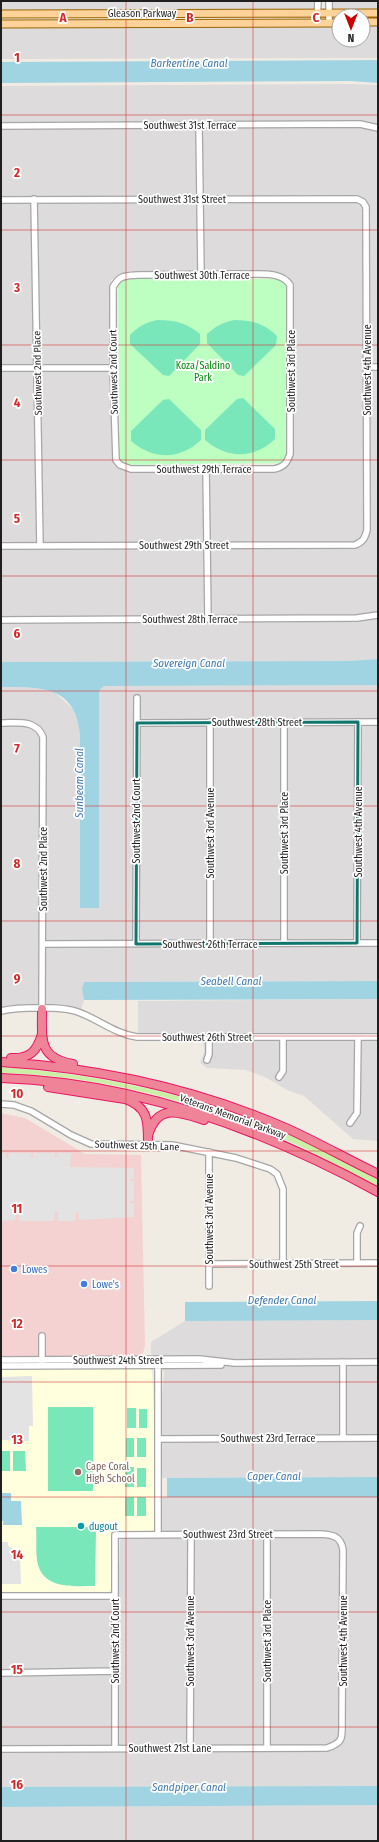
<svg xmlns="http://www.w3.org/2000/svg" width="379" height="1842" viewBox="0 0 379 1842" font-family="'Fira Sans Condensed',sans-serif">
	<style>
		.residential { fill: #dddbdb; fill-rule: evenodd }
		.commercial { fill: #f3d2d1 }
		.education { fill: #ffffde }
		.grass { fill: #cbf0a5 }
		.park { fill: #bcffc1 }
		.pitch { fill: #7ae7bb }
		.parking { fill: #e3e3e3 }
		.water { fill: #a0d4e2 }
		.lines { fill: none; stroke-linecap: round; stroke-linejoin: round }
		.minor-casing { stroke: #a6a6a6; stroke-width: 8 }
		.major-casing { stroke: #996400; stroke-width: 9 }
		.highway-casing { stroke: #ec1361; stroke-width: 10 }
		.minor { stroke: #fff; stroke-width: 5.5 }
		.major { stroke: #ffd29a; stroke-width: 7 }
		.highway { stroke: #ef8499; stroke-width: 8 }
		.marked { fill: none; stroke: #0f766e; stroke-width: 3; stroke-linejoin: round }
		.grid { fill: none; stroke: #d62828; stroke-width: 1; stroke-opacity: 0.55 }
		.shop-dot { fill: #3f7fe0; stroke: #fff; stroke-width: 1.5 }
		.education-dot { fill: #8d6e63; stroke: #fff; stroke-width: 1.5 }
		.culture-dot { fill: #0f9aa8; stroke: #fff; stroke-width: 1.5 }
		.labels { text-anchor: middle; stroke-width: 3.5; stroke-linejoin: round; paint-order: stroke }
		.street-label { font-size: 10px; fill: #1f1f1f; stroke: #fff }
		.park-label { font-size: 10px; fill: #01880a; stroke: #fff }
		.shop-label { font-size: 10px; fill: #366cbe; stroke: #fff; text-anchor: start }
		.education-label { font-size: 10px; fill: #785e54; stroke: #fff; text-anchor: start }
		.culture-label { font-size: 10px; fill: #0d838f; stroke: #fff; text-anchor: start }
		.water-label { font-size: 11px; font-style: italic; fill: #3f79b0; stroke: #fff }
		.grid-label { font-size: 13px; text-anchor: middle; font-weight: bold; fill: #d62828; stroke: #fff; stroke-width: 3.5; stroke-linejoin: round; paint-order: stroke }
	</style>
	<rect width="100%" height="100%" fill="#f0ece4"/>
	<path class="residential" d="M1 1H315V10L1 11Z
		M331 1H378V9H331Z
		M378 25V58L1 59V27L339 26V40H363V26Z
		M350 84 378 85V659L348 661 1 662V86ZM119 275H274L288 277V465L129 470 117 468 111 280Z
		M378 685V981L85 982 82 989 84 1000 79 1015 67 1012H17L1 1014V687H37L54 692 72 708 78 720 80 734V908L99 907V691L104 686Z
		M378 999V1141L353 1139 304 1096 287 1090 267 1078 246 1070 207 1068 200 1063 204 1052V1046L201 1041 138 1040V1001Z
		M378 1320V1477L160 1478V1418L164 1372 151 1353V1342L185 1321Z
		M160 1497H378V1786L1 1787V1599L118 1598 120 1540 125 1538H160Z
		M378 1805V1841H1V1807Z"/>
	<path class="commercial" d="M1 1113 25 1118 85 1154 141 1155 145 1345 143 1353 138 1357 1 1359Z"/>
	<path class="education" d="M147 1367 151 1369 152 1373 155 1432 154 1529 148 1533H114L113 1585 109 1592 1 1594V1368Z"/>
	<path class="grass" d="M1 1067C106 1075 209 1097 305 1142 330 1154 354 1167 378 1180V1187C345 1169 312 1151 278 1136 191 1100 95 1075 1 1073Z"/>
	<path class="park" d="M118 279H286L287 463 120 465Z"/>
	<path class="pitch" d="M158 320C175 320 187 323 200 334V344L169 376 163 375 130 344V335C139 326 146 322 158 320Z
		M235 320C252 320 265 324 277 336L276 345 244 376 238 375 207 343V334C216 326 223 322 235 320Z
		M243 398 275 429V439C254 459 227 459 205 440V430L237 399Z
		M169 399 201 430V440C180 460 153 460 131 441V431L163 400Z
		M48 1407H93V1491H48Z
		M127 1408H136V1428H127Z
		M139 1409H147V1428H139Z
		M126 1438H134V1457H126Z
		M137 1438H146V1457H137Z
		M1 1451H10V1471H1Z
		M13 1451H25L26 1471H13Z
		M126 1467H134V1487H125Z
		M137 1468H146V1487H137Z
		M125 1497H134V1516H125Z
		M137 1497H146V1516H137Z
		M36 1527H92L96 1531 95 1586C76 1586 45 1590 38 1565 35 1554 37 1539 36 1527Z"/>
	<path class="parking" d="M1 1153H6V1157L8 1158 9 1153H31V1157L33 1158V1153H55V1157H57L58 1153H71L70 1167 134 1168V1179H130V1181H134V1201H130V1203L134 1204V1217L79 1220V1213H76L75 1221H58V1212L55 1211 54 1221H19V1212H16L15 1220 1 1221Z
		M32 1376 33 1426H29V1441L1 1440V1377Z
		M1 1542H8V1546L14 1549 16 1555H20L21 1584H1Z"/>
	<path class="water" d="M378 60V83L350 81 1 83V62Z
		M378 659V685L104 686 99 691V908H80V734C75 685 40 687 1 687V662L348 661Z
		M378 981V999L84 1000 82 989 84 982Z
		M378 1301V1320L185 1321V1302Z
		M378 1477V1497H167V1478Z
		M1 1493H11V1501H21L22 1525H1H3V1521H1Z
		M378 1786V1805L1 1807V1787Z"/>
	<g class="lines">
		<defs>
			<path id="minor" d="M329 1V22
				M317 22 318 1
				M199 125 201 275
				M1 126 360 124 378 128
				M34 199 40 546
				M1 200 357 199 363 202 366 207 367 530C365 538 363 542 355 545L1 546
				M242 274C257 275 281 270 290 285V454C287 463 284 467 274 469H131L120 465 116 460 113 368V287C120 275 124 276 138 275Z
				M367 367H378
				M1 368H113
				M206 469 208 619
				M1 620 357 618 378 615
				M210 722V944
				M1 723C17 723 36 719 43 737L42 1009
				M137 723 378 722
				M284 943V722
				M357 943 358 722
				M43 944 378 943
				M136 944 137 698
				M1 1011C18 1007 62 1006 78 1012 98 1019 115 1034 137 1037H378
				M207 1060 209 1054V1037
				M279 1077 283 1071V1037
				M1 1104 14 1105 31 1111 71 1135 91 1144 172 1145 236 1158 270 1169 277 1174 283 1189V1264
				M350 1123 357 1113 358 1037
				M357 1263V1233L360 1226
				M209 1264 378 1263
				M209 1286V1152
				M1 1360 199 1359 235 1363 378 1362
				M343 1362V1438
				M158 1363V1535
				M42 1364V1336
				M1 1366 221 1365
				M158 1439 378 1438
				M1 1596H115
				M1 1673 115 1671
				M190 1748 191 1535
				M267 1748V1534
				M1 1749 327 1748C344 1742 342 1738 342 1721L343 1550C341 1536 333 1535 321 1534L115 1535V1748"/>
			<path id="major" d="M1 14 378 13
				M363 22H378
				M1 24 339 23"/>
			<path id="highway" d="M42 1009C42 1039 38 1058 73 1064
				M11 1058C30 1059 37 1051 42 1034
				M1 1062C98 1068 196 1089 286 1128 317 1142 347 1159 378 1174
				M1 1078C135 1082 261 1128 378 1192
				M48 1087 125 1099C149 1107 148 1122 148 1144
				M148 1136C157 1103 179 1112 204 1120"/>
		</defs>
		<use href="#minor" class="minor-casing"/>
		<use href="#major" class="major-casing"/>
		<use href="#highway" class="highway-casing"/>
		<use href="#minor" class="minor"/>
		<use href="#major" class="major"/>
		<use href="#highway" class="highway"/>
	</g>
	<path class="marked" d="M358 722 357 943 136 944 137 723Z"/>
	<path class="grid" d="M126 1V1841M253 1V1841M1 115H378M1 230H378M1 345H378M1 460H378M1 576H378M1 691H378M1 806H378M1 921H378M1 1036H378M1 1151H378M1 1266H378M1 1382H378M1 1497H378M1 1612H378M1 1727H378"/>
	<g class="shop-dot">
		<circle cx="14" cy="1269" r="4"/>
		<circle cx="84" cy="1284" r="4"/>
	</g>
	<circle class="education-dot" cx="78" cy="1472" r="4"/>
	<circle class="culture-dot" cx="81" cy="1526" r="4"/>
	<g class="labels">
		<g class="street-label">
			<text x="142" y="17">Gleason Parkway</text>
			<text x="190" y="129">Southwest 31st Terrace</text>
			<text x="182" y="203">Southwest 31st Street</text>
			<text x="202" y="279">Southwest 30th Terrace</text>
			<text transform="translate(367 370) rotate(-90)" y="4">Southwest 4th Avenue</text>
			<text transform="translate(291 371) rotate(-90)" y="4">Southwest 3rd Place</text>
			<text transform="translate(113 372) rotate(-91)" y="4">Southwest 2nd Court</text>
			<text transform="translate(37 373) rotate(-91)" y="4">Southwest 2nd Place</text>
			<text x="204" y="473">Southwest 29th Terrace</text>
			<text x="184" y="549">Southwest 29th Street</text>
			<text x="190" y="623">Southwest 28th Terrace</text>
			<text x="257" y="726">Southwest 28th Street</text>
			<text transform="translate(136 821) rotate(-90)" y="4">Southwest 2nd Court</text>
			<text transform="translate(358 832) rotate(-90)" y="4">Southwest 4th Avenue</text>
			<text transform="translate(210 833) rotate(-90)" y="4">Southwest 3rd Avenue</text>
			<text transform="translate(284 833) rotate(-90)" y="4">Southwest 3rd Place</text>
			<text transform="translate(43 869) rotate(-90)" y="4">Southwest 2nd Place</text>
			<text x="210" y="948">Southwest 26th Terrace</text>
			<text x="207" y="1041">Southwest 26th Street</text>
			<text transform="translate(233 1116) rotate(20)" y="4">Veterans Memorial Parkway</text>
			<text transform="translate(137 1145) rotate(2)" y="4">Southwest 25th Lane</text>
			<text transform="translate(209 1219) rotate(-90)" y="4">Southwest 3rd Avenue</text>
			<text x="294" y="1268">Southwest 25th Street</text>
			<text x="118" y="1364">Southwest 24th Street</text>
			<text x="268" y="1442">Southwest 23rd Terrace</text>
			<text x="228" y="1538">Southwest 23rd Street</text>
			<text transform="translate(115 1641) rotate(-90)" y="4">Southwest 2nd Court</text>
			<text transform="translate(190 1641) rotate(-90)" y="4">Southwest 3rd Avenue</text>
			<text transform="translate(267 1641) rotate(-90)" y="4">Southwest 3rd Place</text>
			<text transform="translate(343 1641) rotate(-90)" y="4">Southwest 4th Avenue</text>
			<text x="170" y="1752">Southwest 21st Lane</text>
		</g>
		<g class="park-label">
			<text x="203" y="369">Koza/Saldino<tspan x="203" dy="12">Park</tspan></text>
		</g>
		<g class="shop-label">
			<text x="22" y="1273">Lowes</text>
			<text x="92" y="1288">Lowe's</text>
		</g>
		<g class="education-label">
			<text x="86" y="1470">Cape Coral<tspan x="86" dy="12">High School</tspan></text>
		</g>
		<g class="culture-label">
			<text x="89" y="1530">dugout</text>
		</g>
		<g class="water-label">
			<text x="189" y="67">Barkentine Canal</text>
			<text x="189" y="667">Sovereign Canal</text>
			<text transform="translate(79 783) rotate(-90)" y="4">Sunbeam Canal</text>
			<text x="231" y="985">Seabell Canal</text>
			<text x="282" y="1304">Defender Canal</text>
			<text x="274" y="1480">Caper Canal</text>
			<text x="189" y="1791">Sandpiper Canal</text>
		</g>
	</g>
	<g class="grid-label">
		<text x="63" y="22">A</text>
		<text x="190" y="22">B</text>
		<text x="316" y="22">C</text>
		<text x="17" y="62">1</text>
		<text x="17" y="177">2</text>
		<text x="17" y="292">3</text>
		<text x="17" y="407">4</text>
		<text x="17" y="523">5</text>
		<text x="17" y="638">6</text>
		<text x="17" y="753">7</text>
		<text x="17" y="868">8</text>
		<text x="17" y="983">9</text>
		<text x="17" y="1098">10</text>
		<text x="17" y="1213">11</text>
		<text x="17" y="1328">12</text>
		<text x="17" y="1444">13</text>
		<text x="17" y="1559">14</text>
		<text x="17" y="1674">15</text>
		<text x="17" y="1789">16</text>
	</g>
	<rect width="379" height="1842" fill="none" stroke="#1f1f1f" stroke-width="4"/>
	<g transform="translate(351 28) rotate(180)"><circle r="19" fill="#ffffff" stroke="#a5a5a5"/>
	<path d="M0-3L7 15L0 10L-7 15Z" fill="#cd0003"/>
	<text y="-6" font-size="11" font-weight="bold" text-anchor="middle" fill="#1f1f1f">N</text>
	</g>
</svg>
